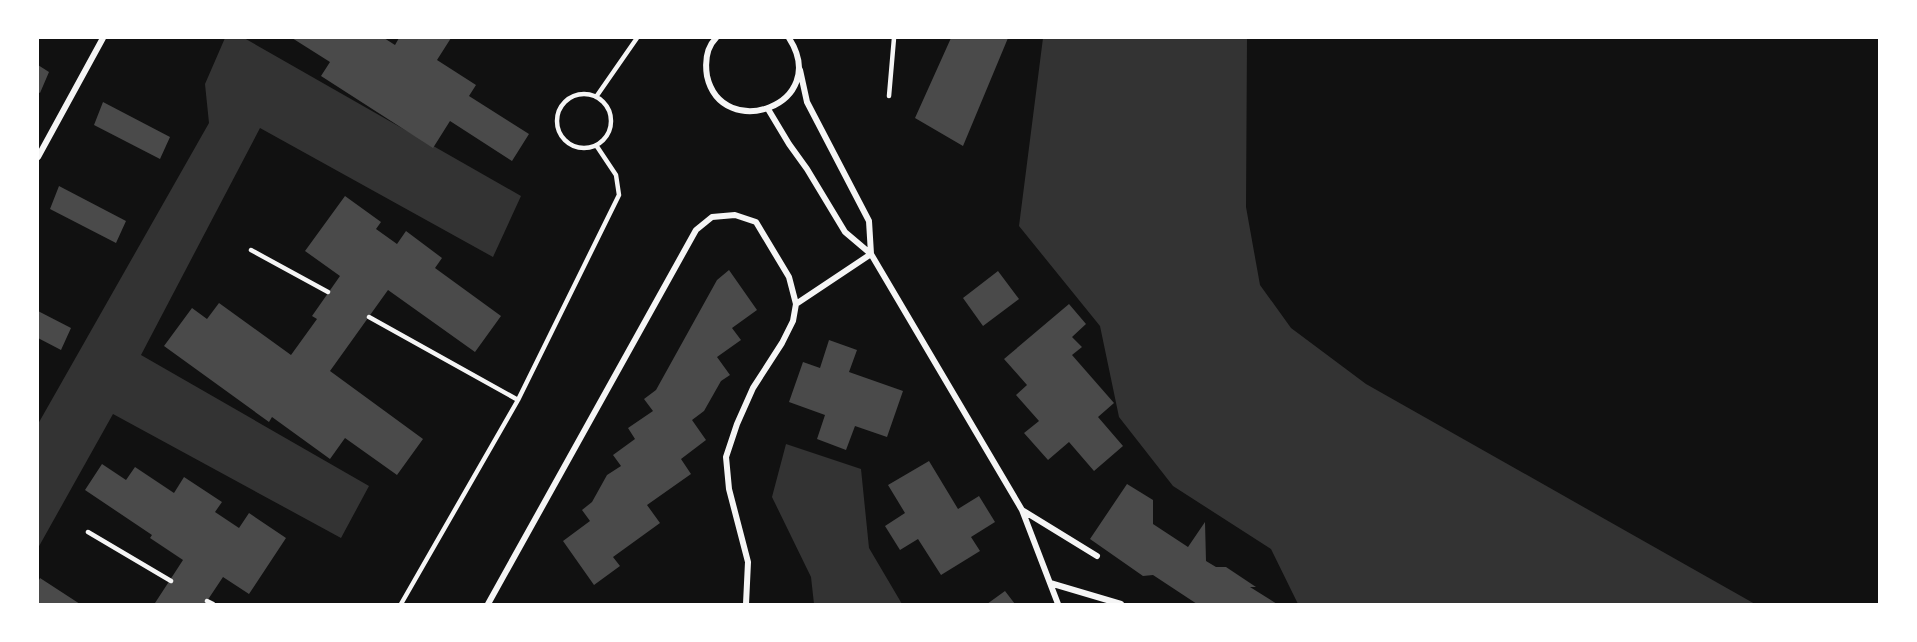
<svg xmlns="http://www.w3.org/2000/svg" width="1917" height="642" viewBox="0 0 1917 642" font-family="'DM Sans',sans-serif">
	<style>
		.water { fill: #333 }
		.building { fill: #4a4a4a }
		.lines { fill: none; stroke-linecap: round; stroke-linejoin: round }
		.service { stroke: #f5f5f5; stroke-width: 4.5 }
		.minor { stroke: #f5f5f5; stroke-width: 6 }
	</style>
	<rect width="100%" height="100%" fill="#111"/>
	<path class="water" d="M225 38H244L521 196 493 257 260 128 141 355 369 486 341 538 113 414 38 548V424L209 123 205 84Z
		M1043 38H1247L1246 207 1260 285 1291 328 1366 384 1755 604H1298L1271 549 1173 486 1119 417 1100 326 1019 226Z
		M786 444 861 469 869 548 902 604H814L811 577 772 497Z"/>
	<path class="building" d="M292 38H384L395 45 399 38H451L437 60 476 85 469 96 529 134 512 161 450 121 433 148 321 76 330 62Z
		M951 38H1008L963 146 915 118Z
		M38 65 49 72 40 93 38 92Z
		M103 102 170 137 160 159 94 125Z
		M59 186 126 221 116 243 50 209Z
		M345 196 381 222 376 229 397 244 406 231 442 258 435 268 501 316 475 352 388 290 330 371 423 439 397 475 345 438 330 459 272 417 269 422 164 346 192 308 207 319 219 303 291 355 317 319 312 316 340 276 305 251Z
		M729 270 757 310 732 328 741 340 717 357 730 375 721 381 704 411 692 420 706 440 681 459 691 474 647 505 660 523 613 557 620 566 594 585 563 541 590 521 582 510 592 502 607 475 621 466 613 455 635 439 628 428 653 411 644 399 656 390 717 280Z
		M998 271 1019 299 983 326 963 298Z
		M1069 304 1086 324 1072 337 1082 347 1072 355 1114 403 1098 417 1123 446 1094 471 1069 442 1048 460 1024 433 1039 421 1016 395 1027 385 1004 359Z
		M38 311 71 328 61 350 38 338Z
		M829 340 857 350 849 372 903 391 887 437 855 426 846 450 817 439 825 415 789 402 803 362 820 368Z
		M929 461 958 509 979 496 995 522 971 537 980 551 941 575 918 539 900 550 885 526 905 513 888 485Z
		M102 464 126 480 135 467 174 493 184 477 222 502 215 512 239 528 249 513 286 538 249 594 223 577 205 604H158L155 603 183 560 150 538 152 535 85 490Z
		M1127 484 1153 500V524L1188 547 1205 522 1206 561 1216 567H1226L1256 587H1250L1277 604H1197L1153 575 1143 576 1090 539Z
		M40 578 80 604H38V582Z
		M1005 591 1015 604H987Z"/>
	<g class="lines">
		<path class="service" d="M557 121a27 27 0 1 1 54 0a27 27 0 1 1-54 0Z
			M889 96 894 38
			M596 97 637 38
			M251 250 328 292
			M369 317 518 400
			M88 532 171 581
			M207 601 213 604
			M401 604 518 400 619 195 616 175 596 145"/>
		<path class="minor" d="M716 38C706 48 705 63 707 76 722 143 832 105 789 38
			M800 70 807 102 869 221 871 254
			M768 109 789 144 807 169 845 232 871 254 1022 510 1058 604
			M38 157 103 38
			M796 304 871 254
			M1022 510 1097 556
			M1050 583 1121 604
			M488 604 696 230 712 217 735 215 756 222 789 277 796 304 793 321 782 343 753 388 737 424 726 457 729 489 748 562 746 604"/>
	</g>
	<rect width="1917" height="642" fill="none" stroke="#ffffff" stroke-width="78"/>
</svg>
